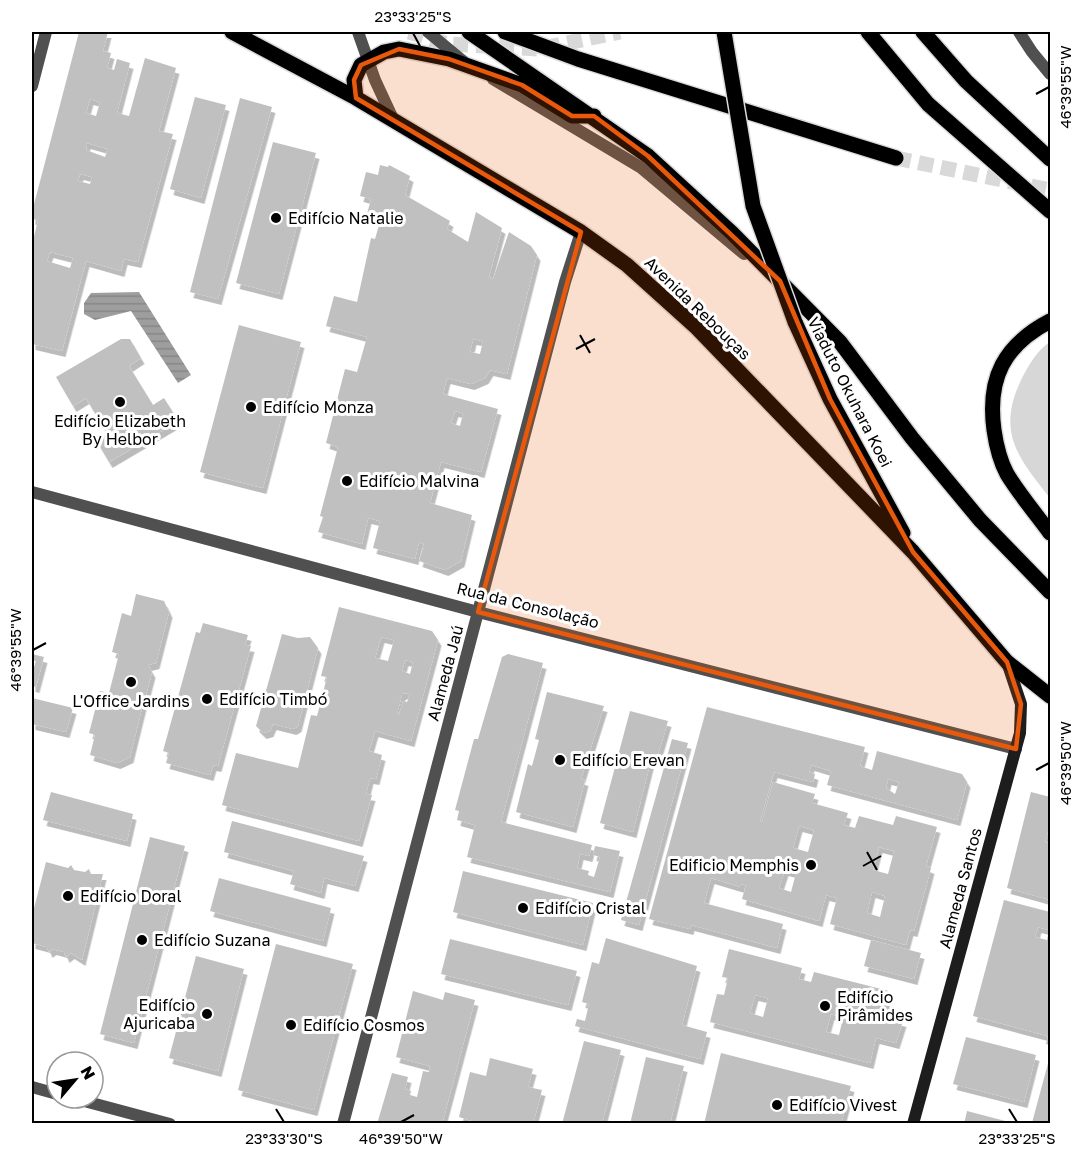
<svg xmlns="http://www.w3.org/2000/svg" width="1082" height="1155" viewBox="0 0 1082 1155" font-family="'Golos Text',sans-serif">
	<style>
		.green { fill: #d7d7d7 }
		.water { fill: url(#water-rules) }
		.building { fill: #c0c0c0; fill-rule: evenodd; filter: url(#shadow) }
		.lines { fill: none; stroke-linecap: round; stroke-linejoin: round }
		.primary-tunnel { stroke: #d9d9d9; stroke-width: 15; stroke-dasharray: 15 8; stroke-linecap: butt }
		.primary-casing { stroke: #dbdbdb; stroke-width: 18 }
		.lane { stroke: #505050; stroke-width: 12 }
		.street { stroke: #505050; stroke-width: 12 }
		.secondary { stroke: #1d1d1d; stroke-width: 12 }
		.primary { stroke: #000; stroke-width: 15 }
		.primary-bridge-casing { stroke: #dbdbdb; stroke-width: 18; stroke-linecap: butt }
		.primary-bridge { stroke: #000; stroke-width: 15 }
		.marked { fill: #e8590c; fill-opacity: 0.2; stroke: #e8590c; stroke-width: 4.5; stroke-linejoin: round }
		.ticks { fill: none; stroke: #000; stroke-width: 2 }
		.poi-dot { fill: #000; stroke: #fff; stroke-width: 2 }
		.labels { text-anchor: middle; stroke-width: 6; stroke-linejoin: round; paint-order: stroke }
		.poi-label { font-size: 16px; fill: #000; stroke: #fff; text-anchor: start }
		.street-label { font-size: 16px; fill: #000; stroke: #fff }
		.neatline { fill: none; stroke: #000; stroke-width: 2 }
		.ticks-label { font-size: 15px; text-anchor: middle; fill: #000 }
	</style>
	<defs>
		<pattern id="water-rules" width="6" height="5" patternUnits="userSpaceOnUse" patternTransform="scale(1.5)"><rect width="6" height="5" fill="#9e9e9e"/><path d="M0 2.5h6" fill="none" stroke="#868686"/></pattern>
		<filter id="shadow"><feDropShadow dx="3.5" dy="6" stdDeviation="0" flood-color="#0004"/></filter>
	</defs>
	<rect width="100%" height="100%" fill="#fff"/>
	<path class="green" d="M1050 342V498C1017 457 996 431 1022 378 1029 365 1037 350 1050 342Z"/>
	<path class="water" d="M139 292 191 375 178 383 131 311 95 320 84 314V303L91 293Z"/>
	<path class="building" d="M79 32H108L103 51 111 53 107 68 114 70 117 59 130 63 117 113 129 116 145 58 176 68 159 131 173 134 138 262 124 259 121 271 86 261 62 351 32 344V245L38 220 32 219V212ZM90 99 100 102 96 116 86 113ZM87 143 108 149 105 157 86 150ZM80 174 92 177 90 184 78 181ZM50 252 73 258 70 268 47 261Z
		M195 97 226 105 201 198 170 189Z
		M240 98 272 107 218 299 190 292Z
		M273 142 316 153 279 294 236 283Z
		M380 165 388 167 389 165 410 176 405 195 450 221 447 229 468 242 476 212 502 228 489 277 493 279 509 232 531 246 537 255 507 374 490 370 485 378 471 384 447 378 443 394 498 409 481 472 441 462 430 503 472 515 461 561 445 570 419 561 424 544 419 542 415 559 373 548 380 521 368 518 362 544 318 532 323 517 320 516 338 447 326 443 345 369 357 372 367 337 326 326 334 296 357 302 371 238 375 239 381 218 367 214 371 199 360 196 366 172 378 175ZM473 339 483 341 480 354 470 352ZM455 411 463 413 460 426 451 423Z
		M239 325 301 342 263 488 200 472Z
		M121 339H130L141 358 129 366 153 405 164 398 176 417 175 423 109 462 96 440 107 434 86 398 73 406 56 377Z
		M136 594 164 601 169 612 156 663 148 665 152 672 146 695 138 700 143 704 130 757 117 763 90 755 95 735 89 733 100 691 109 693 119 654 112 652 122 613 131 616Z
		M339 607 432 631 438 640 411 741 375 731 369 751 382 755 376 779 370 778 366 794 372 795 359 841 222 805 236 753 298 768 311 715 317 716 327 677 321 676ZM381 637 394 640 388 661 375 658ZM405 660 413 662 410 674 402 671ZM405 693 410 694 407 702 403 701 399 715 397 714 402 694Z
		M203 623 248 635 245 645 251 646 218 766 213 765 210 775 166 763 169 753 163 751 196 632 200 633Z
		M282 634 298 638 310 637 318 648 298 726 293 729 273 724 270 731 263 733 256 726Z
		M32 654 44 657 36 687 32 686V673L36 661 32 660Z
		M508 654 543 663 501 822 592 845 589 856 580 854 577 868 589 871 588 875 594 877 600 857 593 855 595 846 620 851 610 892 467 857 475 825 457 820 459 811 455 810 474 739H478L502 657Z
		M547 692 604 706 581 779 585 780 573 827 516 812 528 764 532 766 539 740 535 739Z
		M32 698 73 708 66 732 32 724Z
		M707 707 865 747 860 766 872 770 877 751 962 774 967 782 957 820 827 785 831 771 811 765 809 772 815 774 813 782 774 772 760 821 762 822 773 782 815 794 812 803 848 813 844 825 855 828 859 816 893 825 896 816 937 827 926 866 931 868 914 931 910 930 906 945 830 924 837 898 826 895 819 921 742 899 746 885 741 884V887L711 878 704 903 783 924 777 948 691 925 690 929 649 919ZM888 779 899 782 895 794 886 788ZM799 826 814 830 808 852 793 848ZM879 847 894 851 888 874 873 870ZM785 870 796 873 791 892 779 888ZM872 892 885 896 880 917 867 913Z
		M630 711 668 721 657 758 652 756 633 832 600 823Z
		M672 739 688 743 639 925 621 920Z
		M51 792 133 814 127 841 43 820Z
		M1031 792 1050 797V832L1048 831 1045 842 1050 844V900L1007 888Z
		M232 821 364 856 355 886 324 878 321 893 290 884 294 871 224 852Z
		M150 837 185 846 134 1043 100 1034Z
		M46 862 68 868 71 865 74 870 85 872 89 869 91 874H103L82 960 71 953 66 957 64 952 53 949 49 952 47 947 32 943V916Z
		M463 871 593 903 583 945 453 912Z
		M219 878 331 908 323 941 210 911Z
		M1004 900 1050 912V1045L1046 1044 1048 1036 973 1016ZM1038 927 1049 930 1047 940 1035 937Z
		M606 938 697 966 682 1025 707 1032 700 1059 575 1026 577 1019 585 1021 589 1004 582 1002 592 962 599 964Z
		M450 939 577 971 568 1005 441 974Z
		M871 940 921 953 914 979 864 966Z
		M276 944 353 964 314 1110 238 1090Z
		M729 949 802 968 799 979 811 982 814 972 889 991 882 1016 903 1021 896 1043 876 1038 870 1063 710 1022 717 994 724 995 728 978 722 977ZM755 995 768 998 763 1017 750 1013ZM831 1014 843 1018 839 1035 826 1032Z
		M196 956 244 969 218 1071 169 1058Z
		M413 991 443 1000 445 992 475 1000 442 1124H377L392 1073 408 1077 405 1089 411 1091 410 1095 417 1097 423 1071 429 1072 430 1066 396 1057Z
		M966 1037 1036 1055 1024 1102 953 1084Z
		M584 1041 621 1050 602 1124H562Z
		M721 1053 851 1086 841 1124H704Z
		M1050 1056V1124H1032L1033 1119Z
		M646 1057 684 1066 670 1124H630Z
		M490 1058 533 1069 528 1087 542 1090 533 1124H471L472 1121 459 1117 470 1072 486 1076Z
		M967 1111 1013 1123V1124H964Z"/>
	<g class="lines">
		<path class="primary-tunnel" d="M409 32 448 44 538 49 620 32
			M896 158 1050 190"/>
		<defs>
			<path id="primary" d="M232 32 356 98 581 232 627 265 697 328 913 552 1007 662 1050 696
				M469 32 648 156 732 233 840 342 912 438 980 520 1050 592
				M505 32 578 59 896 158
				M868 32 928 104 1050 211
				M923 32 966 81 1050 159
				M356 98 354 80 361 65 384 52 399 49 449 59 522 85 572 116H594
				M1050 321C1004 345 987 378 994 430 996 444 1000 461 1007 474 1020 495 1036 514 1050 533
				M795 322 830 399 903 533"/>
		</defs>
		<use href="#primary" class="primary-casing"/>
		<path class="lane" d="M358 32 375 80 394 121
			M428 32 463 61
			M493 79 640 167 744 254"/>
		<path class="street" d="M1019 32 1032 52 1050 74
			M32 86 46 32
			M32 492 478 612 1016 749
			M32 1087 57 1094
			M73 1098 170 1124
			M343 1124 565 282 581 232"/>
		<path class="secondary" d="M913 1124 1020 733 1021 704 1007 662"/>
		<use href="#primary" class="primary"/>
		<defs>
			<path id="primary-bridge" d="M724 32 753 206 795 322"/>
		</defs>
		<use href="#primary-bridge" class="primary-bridge-casing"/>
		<use href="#primary-bridge" class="primary-bridge"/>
	</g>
	<path class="marked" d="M399 49 449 59 522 85 572 116H594L648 156 780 281 830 399 913 552 1007 662 1021 704 1016 749 478 612 581 232 356 98 354 80 361 65Z"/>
	<path class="ticks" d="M413 33 420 46M1036 94 1049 87M580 335 590 353M576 349 595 339M33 650 46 643M1036 770 1049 763M867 852 877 870M863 866 881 856M276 1109 284 1122M1009 1109 1017 1122M401 1122 414 1115"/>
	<g class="poi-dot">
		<circle cx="276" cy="218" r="6"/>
		<circle cx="120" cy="402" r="6"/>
		<circle cx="251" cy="407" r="6"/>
		<circle cx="347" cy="481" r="6"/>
		<circle cx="131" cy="682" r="6"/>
		<circle cx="207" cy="699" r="6"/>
		<circle cx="560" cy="760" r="6"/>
		<circle cx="811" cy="865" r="6"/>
		<circle cx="68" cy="896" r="6"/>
		<circle cx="523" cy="908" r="6"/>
		<circle cx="142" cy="940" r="6"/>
		<circle cx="825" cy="1006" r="6"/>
		<circle cx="207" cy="1014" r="6"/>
		<circle cx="291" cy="1025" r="6"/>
		<circle cx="777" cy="1105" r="6"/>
	</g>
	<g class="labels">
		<g class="poi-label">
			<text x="288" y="224">Edifício Natalie</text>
			<text x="263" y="413">Edifício Monza</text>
			<text x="120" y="427" text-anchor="middle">Edifício Elizabeth<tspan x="120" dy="18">By Helbor</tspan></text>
			<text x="359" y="487">Edifício Malvina</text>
			<text x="219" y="705">Edifício Timbó</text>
			<text x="131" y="707" text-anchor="middle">L'Office Jardins</text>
			<text x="572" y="766">Edifício Erevan</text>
			<text x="799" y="871" text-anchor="end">Edificio Memphis</text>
			<text x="80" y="902">Edifício Doral</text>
			<text x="535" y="914">Edifício Cristal</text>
			<text x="154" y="946">Edifício Suzana</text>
			<text x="837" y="1003">Edifício<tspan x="837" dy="18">Pirâmides</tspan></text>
			<text x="195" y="1011" text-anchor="end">Edifício<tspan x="195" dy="18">Ajuricaba</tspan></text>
			<text x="303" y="1031">Edifício Cosmos</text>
			<text x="789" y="1111">Edifício Vivest</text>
		</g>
		<g class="street-label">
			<text transform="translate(698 308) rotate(44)" y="6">Avenida Rebouças</text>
			<text transform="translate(850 392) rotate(63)" y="6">Viaduto Okuhara Koei</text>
			<text transform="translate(528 605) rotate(14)" y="6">Rua da Consolação</text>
			<text transform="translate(445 673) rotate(-75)" y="6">Alameda Jaú</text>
			<text transform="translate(960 888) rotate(-75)" y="6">Alameda Santos</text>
		</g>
	</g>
	<rect width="1082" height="1155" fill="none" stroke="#ffffff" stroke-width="66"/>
	<g transform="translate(75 1080) rotate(61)"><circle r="28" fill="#ffffff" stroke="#999999" stroke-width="1.5"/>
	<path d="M0-4.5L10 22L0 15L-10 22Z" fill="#000000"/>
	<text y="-9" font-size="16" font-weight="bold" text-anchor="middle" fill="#000000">N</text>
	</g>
	<rect x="33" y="33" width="1016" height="1089" class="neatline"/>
	<g class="ticks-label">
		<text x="413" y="22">23°33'25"S</text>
		<text transform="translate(1066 87) rotate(-90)" y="5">46°39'55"W</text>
		<text transform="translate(16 650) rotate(-90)" y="5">46°39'55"W</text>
		<text transform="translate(1066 763) rotate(-90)" y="5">46°39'50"W</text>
		<text x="284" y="1144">23°33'30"S</text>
		<text x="401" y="1144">46°39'50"W</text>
		<text x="1017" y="1144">23°33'25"S</text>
	</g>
</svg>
